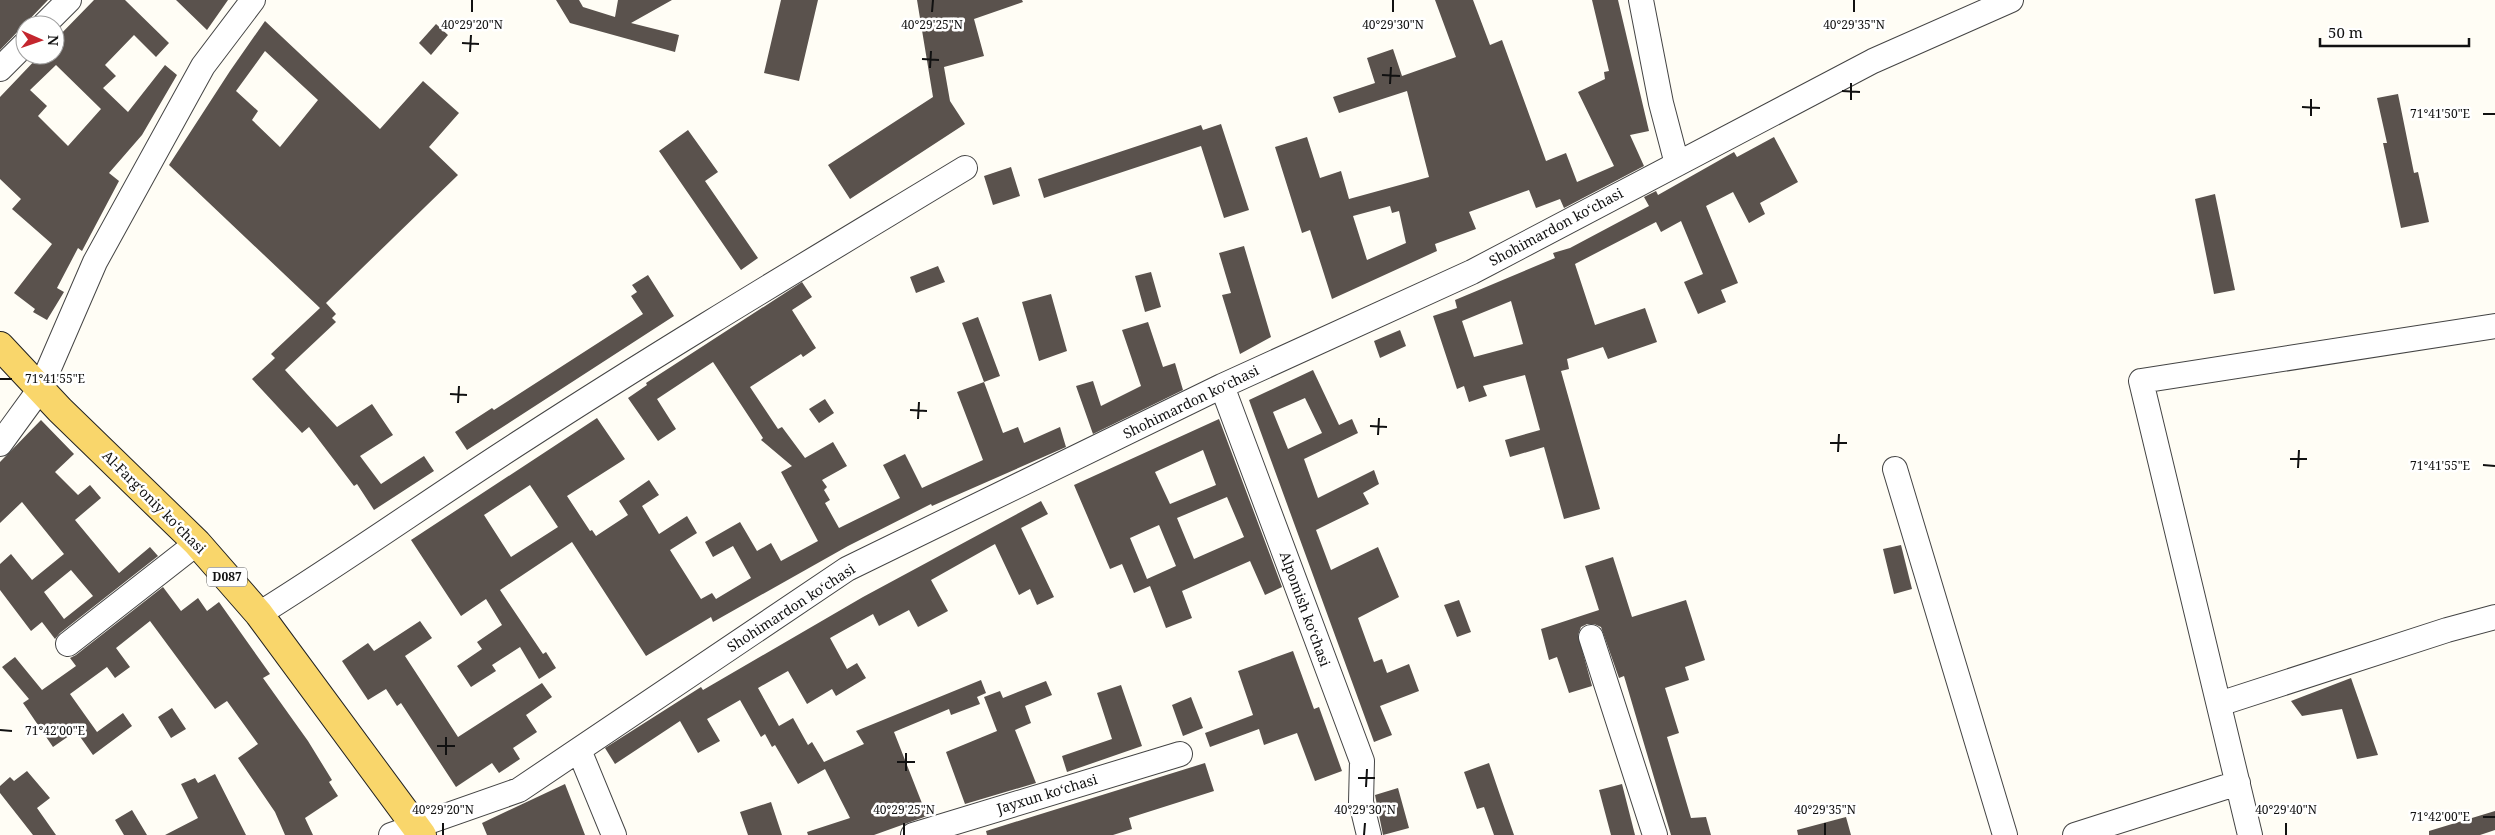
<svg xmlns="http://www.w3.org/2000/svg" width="2495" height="835" viewBox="0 0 2495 835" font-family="'Noto Serif',serif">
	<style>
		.building { fill: #5a524d; fill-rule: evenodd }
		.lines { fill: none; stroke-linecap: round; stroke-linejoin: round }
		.minor-casing { stroke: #444; stroke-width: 26 }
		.major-casing { stroke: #222; stroke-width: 30 }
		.minor { stroke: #fff; stroke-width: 24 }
		.major { stroke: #f9d66b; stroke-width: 28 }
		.ticks { fill: none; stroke: #111; stroke-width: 2 }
		.labels { text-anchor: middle; stroke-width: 5; stroke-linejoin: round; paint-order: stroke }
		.shield { fill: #fff; stroke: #585858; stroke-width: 1 }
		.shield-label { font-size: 12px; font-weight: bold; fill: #111 }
		.street-label { font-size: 14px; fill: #111; stroke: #fff }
		.ticks-label { font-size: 12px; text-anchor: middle; fill: #111; stroke: #fff; stroke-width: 5; stroke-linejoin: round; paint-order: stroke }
	</style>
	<rect width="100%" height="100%" fill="#fffdf5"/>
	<path class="building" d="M0 0H48L0 50Z
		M94 0H125L169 43 156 57 134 35 105 65 116 76 103 88 128 112 165 65 177 75 142 135 109 173 119 181 82 251 78 248 57 288 64 292 47 320 33 312 35 309 14 293 52 244 12 209 21 199 0 179V97L40 55H55V40ZM56 65 101 109 68 146 38 116 47 106 30 90Z
		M176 0H228L207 30Z
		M556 0H579L583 7 615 17 618 0H672L631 23 679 35 675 52 570 23Z
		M781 0H818L799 81 764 73Z
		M917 0H1022L1023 2 974 19 984 56 944 67 950 101 965 124 850 199 828 165 933 97Z
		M1435 0H1473L1490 45 1502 40 1546 161 1566 153 1577 182 1614 166 1578 92 1605 79 1604 72 1609 71 1592 0H1618L1649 131 1630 135 1644 166 1564 208 1560 199 1536 208 1529 190 1469 212 1476 229 1435 244 1437 251 1332 299 1310 230 1302 233 1275 147 1307 137 1320 178 1341 171 1349 199 1429 177 1407 91 1339 113 1333 97 1375 83 1367 58 1393 49 1402 76 1456 57ZM1390 206 1392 213 1399 211 1406 243 1367 260 1353 216Z
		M265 21 380 129 423 81 459 113 429 147 458 175 326 303 336 314 332 318 336 322 285 370 337 427 372 404 393 435 360 456 381 484 424 456 434 471 374 510 357 484 354 486 309 427 302 433 252 379 275 358 271 354 320 308 169 165 230 71ZM265 51 318 100 280 147 252 120 258 111 236 91Z
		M436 24 448 35 431 55 419 43Z
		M2398 94 2414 173 2418 172 2429 222 2401 228 2383 143H2387L2377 98Z
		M1221 124 1249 210 1224 218 1201 146 1044 198 1038 179 1201 125 1203 130Z
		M688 130 718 172 705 181 758 258 741 270 659 151Z
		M1774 137 1798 182 1760 203 1765 214 1749 223 1733 192 1706 206 1738 283 1721 290 1726 302 1698 314 1684 282 1703 274 1681 221 1661 232 1656 222 1575 264 1595 325 1645 308 1657 342 1608 359 1603 347 1567 359 1569 369 1561 371 1600 509 1564 519 1544 447 1510 457 1505 440 1540 430 1525 375 1483 386 1487 396 1469 402 1464 386 1457 389 1433 316 1457 308 1455 300 1555 258 1553 253 1570 248 1649 206 1644 197 1656 191 1658 195 1734 152 1737 157ZM1511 301 1523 344 1474 357 1462 321Z
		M1011 167 1020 196 993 205 984 176Z
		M2215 194 2235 290 2214 294 2195 199Z
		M1244 246 1271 337 1240 354 1222 295 1231 293 1219 253Z
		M938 266 945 282 916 293 910 277Z
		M1151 272 1161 307 1145 312 1135 276Z
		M648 275 674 316 467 450 455 432 492 408 494 410 643 314 631 296 637 292 632 285Z
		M802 282 812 297 792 310 816 348 803 357 801 354 750 387 778 429 782 427 805 458 833 442 847 466 822 480 827 487 824 490 830 500 825 503 839 528 900 498 883 465 905 454 922 488 983 460 957 392 984 382 1003 433 1018 427 1024 443 1060 427 1066 447 932 506 931 504 848 546 713 622 711 617 646 656 572 542 500 590 543 654 546 652 556 668 539 679 520 647 492 665 496 671 471 687 457 666 482 649 477 642 502 625 486 599 461 616 411 540 597 418 625 459 567 496 590 531 592 530 596 536 628 515 619 501 649 480 659 495 642 506 659 534 687 516 697 533 670 550 701 599 712 593 716 599 751 578 733 546 713 557 705 542 740 522 757 551 771 543 781 561 818 541 781 472 792 466 761 440 763 438 713 362 657 399 676 429 658 441 628 398 647 385 646 383ZM530 485 558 527 511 557 484 515Z
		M1051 294 1067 351 1039 361 1022 302Z
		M978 317 1000 376 984 382 962 323Z
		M1148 322 1163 367 1175 363 1183 390 1093 434 1076 386 1093 381 1101 406 1141 386 1122 330Z
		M1400 330 1406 346 1380 358 1374 341Z
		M1313 370 1339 425 1352 419 1358 433 1304 459 1318 498 1374 470 1379 484 1363 493 1369 504 1316 530 1331 570 1378 547 1399 597 1358 618 1374 662 1382 659 1387 673 1409 664 1419 691 1380 706 1392 735 1374 742 1249 400ZM1305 398 1322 433 1288 449 1273 412Z
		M825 399 834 413 819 423 809 409Z
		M1219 419 1282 587 1265 595 1250 561 1182 591 1192 618 1166 628 1150 586 1134 593 1122 564 1110 569 1074 485ZM1203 450 1216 485 1170 504 1155 472ZM1227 497 1244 537 1194 559 1177 518ZM1159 525 1176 566 1147 579 1130 538Z
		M41 420 74 454 55 472 78 495 90 485 101 498 75 520 119 573 150 547 158 556 60 633 55 639 42 622 31 631 0 590V564L11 554 32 580 64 554 22 502 0 523V462ZM71 570 93 596 64 619 44 592Z
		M1041 501 1048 514 1021 528 1054 597 1037 605 1030 589 1019 595 995 544 931 580 948 611 918 627 909 610 879 626 873 614 830 638 847 669 857 663 866 678 836 696 832 689 807 704 788 671 758 688 779 726 793 718 808 745 812 742 824 762 864 744 856 731 981 680 986 693 977 697 980 704 951 715 949 709 894 732 927 816 874 835H808L807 832 850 818 825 769 798 784 775 745 772 747 765 734 761 737 740 700 707 719 720 741 698 753 680 721 615 764 605 748 701 687 703 690 863 597Z
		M1901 545 1912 589 1894 594 1883 549Z
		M1613 557 1632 617 1686 600 1705 660 1685 667 1689 680 1665 688 1679 733 1667 737 1691 818 1706 817 1711 835H1671L1624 676 1619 678 1601 627 1594 624H1587L1581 627 1578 635 1592 686 1569 693 1557 657 1549 660 1541 629 1599 610 1585 566Z
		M163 587 181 611 198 598 207 611 219 602 270 674 263 678 308 741 332 780 329 782 338 796 305 818 313 835H285L275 812 238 758 258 744 227 701 215 709 150 621 116 648 130 667 115 678 107 667 70 694 97 732 123 713 132 726 93 755 76 731 53 747 23 703 29 699 2 667 15 657 42 690 76 666 70 658 76 655Z
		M1459 600 1471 632 1457 637 1444 605Z
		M420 621 432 638 405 656 458 737 542 683 552 697 526 715 537 732 513 748 520 759 499 773 492 763 456 787 401 703 397 706 386 689 368 700 342 661 368 643 374 651Z
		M1293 651 1314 709 1319 707 1342 771 1315 781 1297 733 1264 745 1259 729 1210 747 1205 733 1253 715 1238 671Z
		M2351 678 2378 755 2357 759 2342 709 2302 716 2291 701Z
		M1046 681 1052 695 1025 706 1031 723 1015 730 1036 783 965 804 946 752 997 731 984 697 1000 691 1003 698Z
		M1121 685 1142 746 1067 772 1062 756 1112 739 1097 693Z
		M1191 697 1203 728 1183 736 1172 705Z
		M172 708 186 729 171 738 158 717Z
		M1205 763 1214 791 1129 818 1132 829 1113 835H987L986 831Z
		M1489 763 1502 801 1514 835H1494L1484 807 1477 809 1464 772Z
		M27 771 50 798 37 808 56 835H33L0 793V786L10 777 14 781Z
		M215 774 246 835H165L198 818 181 784 195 778 198 783Z
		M565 784 585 835H487L482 823Z
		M1622 784 1635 835H1611L1599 790Z
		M1398 788 1409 828 1383 835 1375 795Z
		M771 802 782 835H748L740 812Z
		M132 810 147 835H124L115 820Z
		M2495 811V830L2480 835H2429V831Z
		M1846 817 1851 835H1798L1797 830Z"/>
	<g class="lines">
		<defs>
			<path id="minor" d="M1641 0 1661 103 1677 164
				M44 25 69 0
				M0 69 25 44
				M1222 386 1362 761 1361 802 1369 835
				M0 444 40 389 95 262 203 66 253 0
				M1895 469 2005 835
				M259 614C349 558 436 496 525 439 670 345 818 257 965 168
				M1591 637 1655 835
				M68 644 197 543
				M2219 704 2447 630 2495 617
				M579 750 614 835
				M391 835 519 790 847 569 1222 386 1472 272 1873 61 2011 0
				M913 835 1180 754
				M2075 835 2238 783
				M2250 835 2141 381 2495 326"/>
			<path id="major" d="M0 346 60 410 197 543 259 614 422 835"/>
		</defs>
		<use href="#minor" class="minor-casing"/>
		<use href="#major" class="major-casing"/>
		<use href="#minor" class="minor"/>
		<use href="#major" class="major"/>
	</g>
	<path class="ticks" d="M472 12V0M932 12 933 0M1393 12V0M1854 12V0M462 43 479 44M470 52 471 35M922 59 939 60M930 68 931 51M1382 75 1400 76M1390 84 1391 67M1842 91 1860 92M1851 100V83M2302 107 2320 108M2483 114H2495M2311 116V99M0 379H12M450 394 467 395M458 403 459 386M910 410 927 411M918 419 919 402M1370 426 1387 427M1378 435 1379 418M1830 443H1847M1838 452 1839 434M2290 459H2307M2483 465 2495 466M2298 468 2299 450M0 730 12 731M437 746H455M446 755V737M897 762H915M906 771V753M1358 778H1375M1366 787 1367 769M2483 817H2495M443 835V823M904 835V823M1364 835 1365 823M1825 835V823M2286 835V823"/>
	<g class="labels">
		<rect class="shield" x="207" y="567.5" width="40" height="19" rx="4"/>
		<g class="shield-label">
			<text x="227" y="581">D087</text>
		</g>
		<g class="street-label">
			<text transform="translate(1556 227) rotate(-28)" y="5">Shohimardon koʻchasi</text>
			<text transform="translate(1191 402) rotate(-26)" y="5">Shohimardon koʻchasi</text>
			<text transform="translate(154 502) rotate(45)" y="5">Al-Fargʻoniy koʻchasi</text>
			<text transform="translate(791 608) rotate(-33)" y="5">Shohimardon koʻchasi</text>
			<text transform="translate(1305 609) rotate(70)" y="5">Alpomish koʻchasi</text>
			<text transform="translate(1047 794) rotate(-17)" y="5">Jayxun koʻchasi</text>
		</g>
	</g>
	<g class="ticks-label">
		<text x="472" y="29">40°29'20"N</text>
		<text x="932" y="29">40°29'25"N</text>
		<text x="1393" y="29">40°29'30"N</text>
		<text x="1854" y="29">40°29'35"N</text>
		<text x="2440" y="118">71°41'50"E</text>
		<text x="55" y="383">71°41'55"E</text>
		<text x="2440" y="470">71°41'55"E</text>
		<text x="55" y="735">71°42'00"E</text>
		<text x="443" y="814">40°29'20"N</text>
		<text x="904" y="814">40°29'25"N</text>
		<text x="1365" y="814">40°29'30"N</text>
		<text x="1825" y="814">40°29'35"N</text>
		<text x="2286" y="814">40°29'40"N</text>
		<text x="2440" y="821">71°42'00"E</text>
	</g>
	<g transform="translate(40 40) rotate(92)"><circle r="24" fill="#ffffff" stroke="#a0a0a0"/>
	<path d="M0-4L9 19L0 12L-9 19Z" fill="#c4262e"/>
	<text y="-8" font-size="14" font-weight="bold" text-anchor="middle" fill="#111111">N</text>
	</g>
	<path d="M2320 38v8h149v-8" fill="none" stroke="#111111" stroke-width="2.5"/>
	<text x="2328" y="38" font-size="15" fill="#111111" stroke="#ffffff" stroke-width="4" paint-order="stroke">50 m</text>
</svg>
